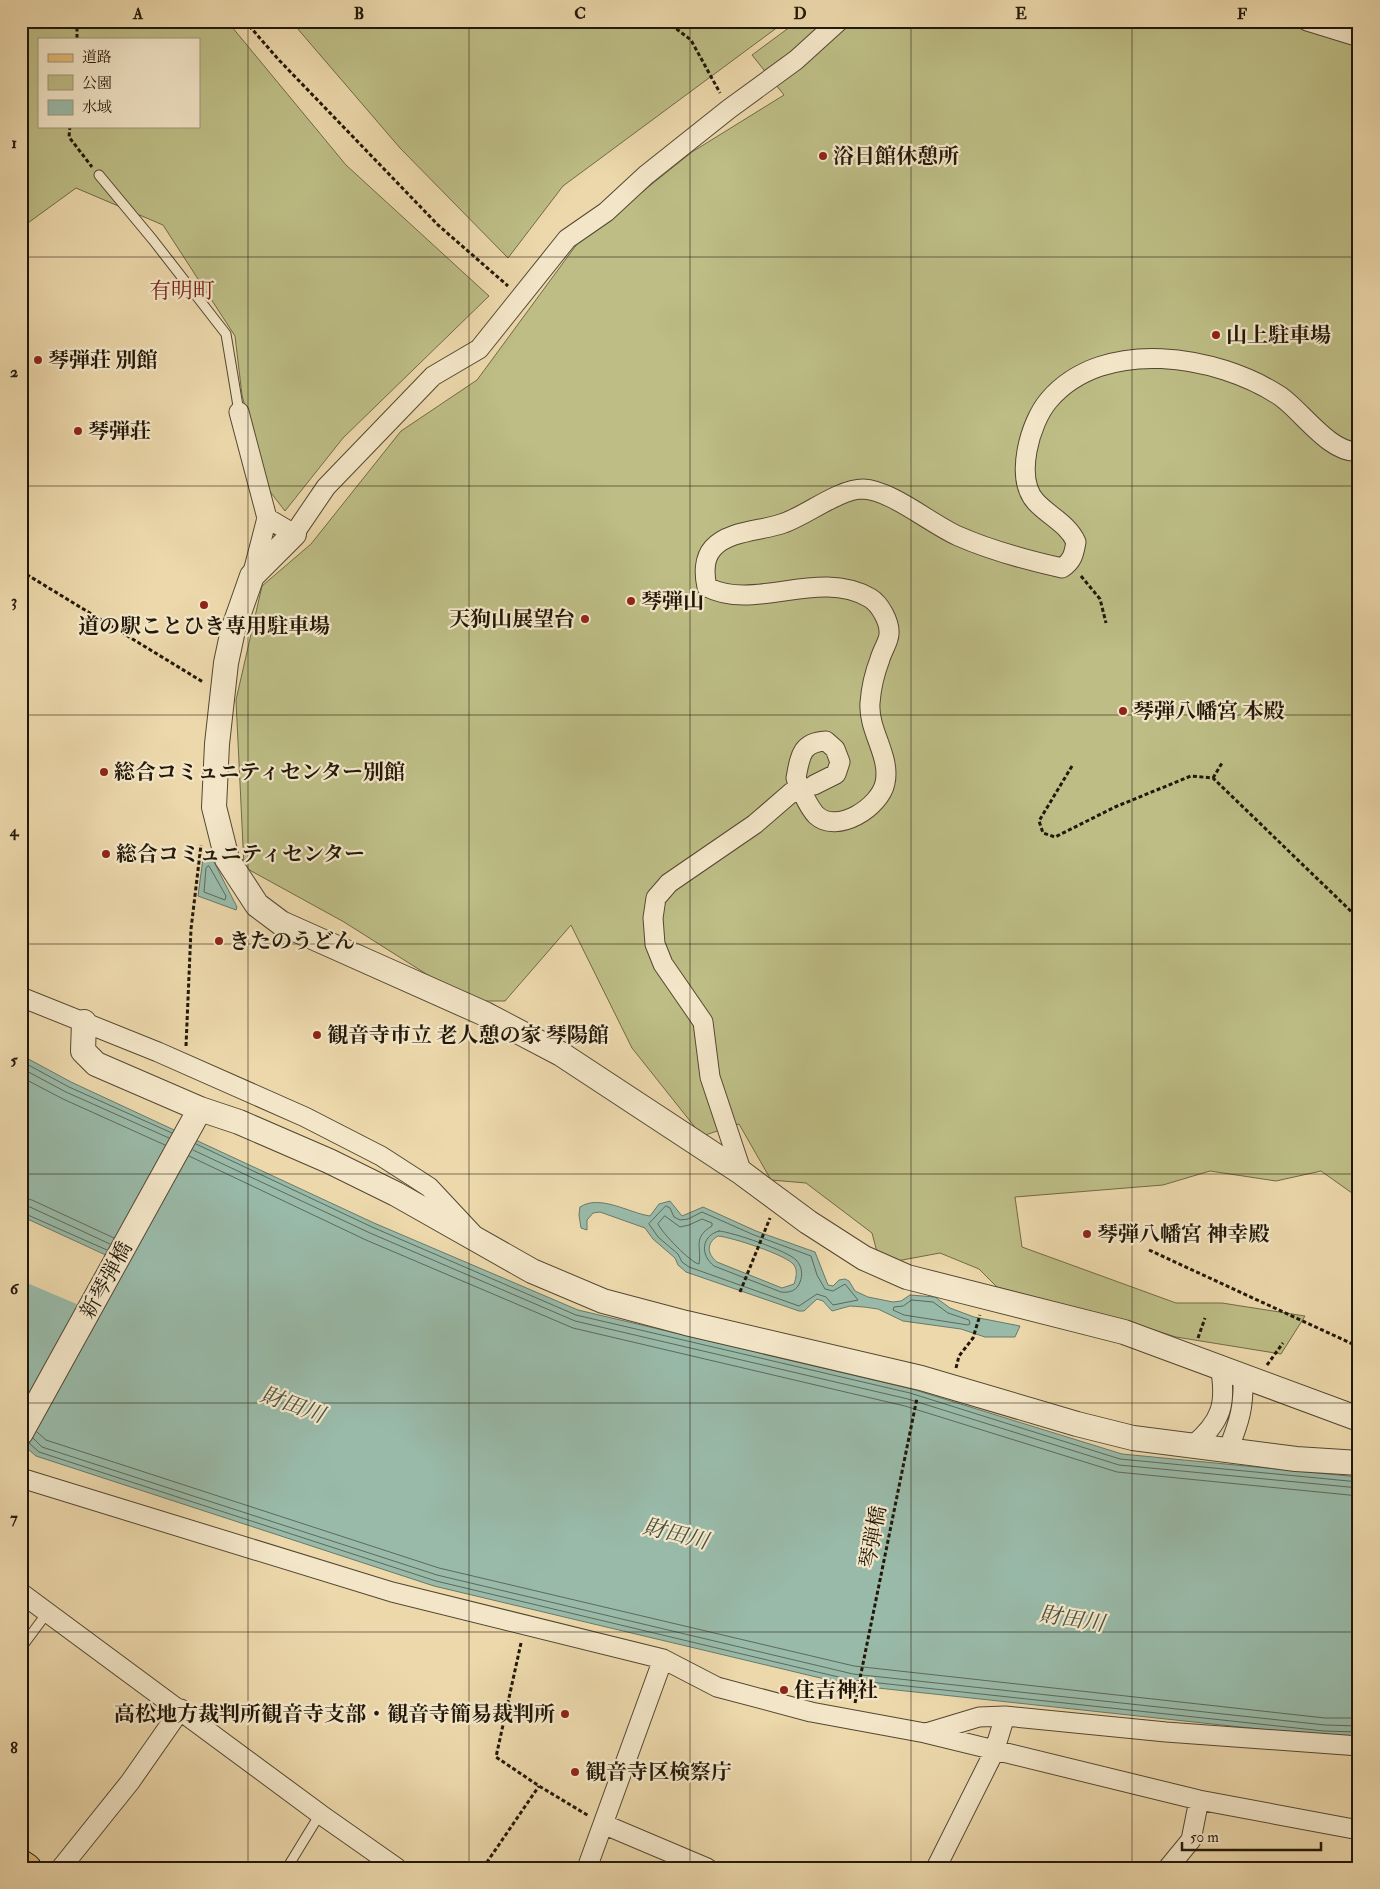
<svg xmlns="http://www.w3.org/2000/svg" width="1380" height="1889" viewBox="0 0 1380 1889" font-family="'IM FELL Double Pica','Noto Serif JP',serif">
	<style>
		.green { fill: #bdbd85; stroke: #706a47; fill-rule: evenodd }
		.water { fill: #99baa9; stroke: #697969; fill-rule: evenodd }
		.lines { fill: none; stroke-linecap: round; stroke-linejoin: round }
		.shore { stroke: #5e6959; stroke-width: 1 }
		.river { stroke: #99baa9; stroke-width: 34 }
		.service-casing { stroke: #544832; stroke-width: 11 }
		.minor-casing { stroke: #544832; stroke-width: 21 }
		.tertiary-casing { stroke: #544832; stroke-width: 26 }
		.primary-casing { stroke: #221809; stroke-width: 30 }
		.path { stroke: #221809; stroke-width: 3; stroke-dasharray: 4 2.5; stroke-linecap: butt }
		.service { stroke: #f3e6c8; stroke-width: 9 }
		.minor { stroke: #f3e6c8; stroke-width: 19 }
		.tertiary { stroke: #f3e6c8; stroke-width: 24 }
		.primary { stroke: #e6bc76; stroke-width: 28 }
		.grid { fill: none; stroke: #221809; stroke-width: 1; stroke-opacity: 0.55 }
		.poi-dot { fill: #8f2418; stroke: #f3e6c8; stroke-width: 2 }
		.labels { text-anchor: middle; stroke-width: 4.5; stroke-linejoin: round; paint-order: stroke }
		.poi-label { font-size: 21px; font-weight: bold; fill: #221809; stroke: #f3e6c8; text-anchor: start }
		.street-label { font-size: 21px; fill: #221809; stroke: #f3e6c8 }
		.neighbourhood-label { font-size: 22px; fill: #7a1f14; stroke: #f3e6c8 }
		.water-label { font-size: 22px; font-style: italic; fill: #4c5141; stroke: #f3e6c8 }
		.neatline { fill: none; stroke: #221809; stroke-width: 2 }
		.grid-label { font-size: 16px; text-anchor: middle; font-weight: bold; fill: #221809 }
	</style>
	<rect width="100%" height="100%" fill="#ecd8ab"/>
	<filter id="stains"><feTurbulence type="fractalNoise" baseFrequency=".004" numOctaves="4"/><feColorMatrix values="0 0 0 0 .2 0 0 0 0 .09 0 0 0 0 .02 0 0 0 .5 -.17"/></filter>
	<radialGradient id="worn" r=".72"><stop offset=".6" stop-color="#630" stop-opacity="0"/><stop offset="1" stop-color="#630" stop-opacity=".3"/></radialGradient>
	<path class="green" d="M21 21H227L346 165 489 296 343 438 285 511 265 485 242 395 235 336 163 225 76 188 21 228ZM39 39H199V126H39Z
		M291 21H786L563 186 508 258 400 148Z
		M798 21H1359V1198L1321 1171 1276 1181 1210 1171 1163 1185 1015 1197 1022 1247 1176 1303H1222L1305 1316 1281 1354 1176 1337 1126 1321 997 1287 979 1269 940 1253 897 1261 877 1252 872 1233 806 1183 771 1180 739 1124 702 1136 632 1048 571 925 505 1001H469L344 922 244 867 236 700 262 586 311 544 401 431 477 380 577 244 692 152 784 95 752 55Z"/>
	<path class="water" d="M211 856 237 907 236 910 198 896 203 858Z
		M21 1055 71 1082 374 1223 578 1310 912 1389 1122 1454 1359 1477V1737L1324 1736 850 1685 434 1586 36 1456 21 1443V1302L69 1331 110 1257 21 1216Z
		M670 1201 682 1216 703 1207 756 1231 815 1252 828 1285 833 1286 839 1280 845 1279 849 1281 855 1291 868 1297 893 1302 901 1301 910 1295 935 1297 950 1308 974 1317 1020 1326 1015 1337H985L961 1329 903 1321 878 1309 864 1307 850 1306 832 1311 823 1301 817 1299 804 1311H799L686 1272 678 1265 675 1258 653 1239 645 1228 600 1212 593 1213 587 1220V1230L581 1228 579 1215 580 1207C600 1194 629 1213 650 1216L659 1204ZM718 1236C731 1237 787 1255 794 1265 798 1271 796 1278 794 1284L782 1288 717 1262C707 1254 706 1243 718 1236Z"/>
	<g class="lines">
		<path class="shore" d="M209 866 226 896 225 900 204 892 206 868Z
			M21 1061 69 1087 172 1133
			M21 1068 66 1092 169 1138
			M21 1077 63 1099 165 1145
			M196 1144 372 1227 576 1315 910 1393 1120 1459 1359 1482
			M193 1150 370 1233 575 1321 908 1399 1119 1465 1359 1488
			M189 1156 366 1240 573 1328 905 1406 1117 1472 1359 1496
			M21 1198 32 1200 114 1238
			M21 1206 30 1207 110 1244
			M666 1206 670 1208 674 1217 680 1220 688 1219 702 1212 754 1235 811 1256 817 1275 825 1289 833 1291 845 1284 858 1300 833 1305 826 1297 817 1294 799 1306 689 1267 682 1262 678 1254 658 1237 649 1224Z
			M21 1212 107 1250
			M665 1216 680 1227 689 1225 702 1219 712 1223V1226C692 1238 702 1247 699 1264 691 1263 662 1233 658 1224Z
			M719 1231C732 1232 788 1251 796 1260 802 1266 803 1275 800 1282 797 1291 789 1293 781 1292L714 1266C700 1255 701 1236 719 1231Z
			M912 1300 933 1302 948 1313 969 1320 970 1324 968 1325 904 1315 893 1310 894 1307 903 1306Z
			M37 1432 46 1440 439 1568 854 1666 1325 1718H1359
			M33 1438 42 1447 437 1575 853 1674 1325 1725 1359 1726
			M29 1443 39 1452 436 1581 851 1680 1324 1731 1359 1732"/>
		<path class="river" d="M21 1299 113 1338"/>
		<defs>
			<path id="service" d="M99 175 153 240 226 334 239 412
				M21 1648 47 1613
				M287 1868 320 1814"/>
			<path id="minor" d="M1307 21 1359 37
				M239 412 267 518 252 576
				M267 518 294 534 326 487 433 376 479 349 567 239 606 212 646 175 729 109 796 60 839 21
				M814 785 836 774 840 762 835 749 826 741C801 742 800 757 796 778 801 790 807 805 816 815 837 835 880 807 885 783 891 756 868 731 870 703 871 689 875 672 880 659 882 651 889 641 889 634 890 622 880 604 870 598 818 568 755 612 707 587 704 574 704 558 713 548 729 530 763 531 784 523 807 515 839 489 863 489 891 490 931 524 958 536 992 551 1026 560 1062 568 1073 561 1074 553 1076 542 1068 524 1049 516 1036 502 1014 478 1030 422 1049 400 1104 336 1217 355 1280 396 1301 410 1332 456 1359 451
				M21 997 158 1052 305 1117 381 1156 429 1187 472 1233
				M742 1173 710 1077 703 1022 663 964 655 944 653 918 656 898 669 883 755 824 792 792
				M1192 1446C1222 1422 1227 1403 1220 1366
				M1228 1450C1240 1420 1244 1407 1243 1375
				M21 1478 392 1592 663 1659 717 1687 811 1712 925 1733 1199 1800 1359 1830
				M21 1593 320 1814 397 1868
				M926 1733 979 1717 1005 1716
				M603 1824 707 1868
				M61 1868 130 1782 181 1709
				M587 1868 663 1659
				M936 1868 994 1752 1005 1716 1166 1732 1359 1746
				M1168 1868 1191 1840 1199 1800"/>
			<path id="tertiary" d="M294 534 252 576 233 630 226 663 217 744 214 807 227 859 257 905 281 923 485 1014 561 1054 742 1173 808 1222 864 1258 907 1277 1124 1332 1359 1419
				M84 1022 83 1051 96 1064 200 1109 239 1122 329 1161 396 1194 532 1271 603 1301 686 1323 921 1378 1077 1424 1133 1438 1296 1459 1359 1463
				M21 1433 200 1109"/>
			<path id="primary" d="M21 1864 27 1868"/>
		</defs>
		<use href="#service" class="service-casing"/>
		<use href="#minor" class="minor-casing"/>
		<use href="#tertiary" class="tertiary-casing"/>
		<use href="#primary" class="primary-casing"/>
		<path class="path" d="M77 21V39
			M245 21 278 59 438 225 508 286
			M666 21 691 40 720 93
			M70 126 69 137 92 167
			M21 571 203 682
			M1081 576 1100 599 1106 623
			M1072 766 1039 821 1043 833 1055 837 1115 807 1191 776 1213 778 1359 919
			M1213 778 1222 763
			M186 1046 191 929 201 845
			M1149 1250 1359 1347
			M740 1292 770 1218
			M1198 1338 1205 1318
			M1267 1365 1283 1343
			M956 1368 959 1356 973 1338 980 1315
			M521 1643 496 1757 539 1786 589 1816
			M855 1703 917 1398
			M483 1868 539 1786"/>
		<use href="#service" class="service"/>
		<use href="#minor" class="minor"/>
		<use href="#tertiary" class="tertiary"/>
		<use href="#primary" class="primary"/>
	</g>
	<path class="grid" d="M248 21V1868M469 21V1868M690 21V1868M911 21V1868M1132 21V1868M21 257H1359M21 486H1359M21 715H1359M21 944H1359M21 1174H1359M21 1403H1359M21 1632H1359"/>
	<g class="poi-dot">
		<circle cx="823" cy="156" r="5"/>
		<circle cx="1216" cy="335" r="5"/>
		<circle cx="38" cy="360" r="5"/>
		<circle cx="78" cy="431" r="5"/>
		<circle cx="631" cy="601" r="5"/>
		<circle cx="204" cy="605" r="5"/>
		<circle cx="585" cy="619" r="5"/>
		<circle cx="1123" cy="711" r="5"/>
		<circle cx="104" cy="772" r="5"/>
		<circle cx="106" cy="854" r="5"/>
		<circle cx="219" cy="941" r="5"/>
		<circle cx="317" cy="1035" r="5"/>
		<circle cx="1087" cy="1234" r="5"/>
		<circle cx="784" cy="1690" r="5"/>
		<circle cx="565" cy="1714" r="5"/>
		<circle cx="575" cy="1772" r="5"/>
	</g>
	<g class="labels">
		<g class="poi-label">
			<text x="833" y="163">浴日館休憩所</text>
			<text x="1226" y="342">山上駐車場</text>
			<text x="48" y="367">琴弾荘 別館</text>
			<text x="88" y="438">琴弾荘</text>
			<text x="641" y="608">琴弾山</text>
			<text x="575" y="626" text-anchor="end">天狗山展望台</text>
			<text x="204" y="633" text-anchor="middle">道の駅ことひき専用駐車場</text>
			<text x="1133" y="718">琴弾八幡宮 本殿</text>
			<text x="114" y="779">総合コミュニティセンター別館</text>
			<text x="116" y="861">総合コミュニティセンター</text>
			<text x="229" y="948">きたのうどん</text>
			<text x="327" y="1042">観音寺市立 老人憩の家 琴陽館</text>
			<text x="1097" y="1241">琴弾八幡宮 神幸殿</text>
			<text x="794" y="1697">住吉神社</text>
			<text x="555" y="1721" text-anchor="end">高松地方裁判所観音寺支部・観音寺簡易裁判所</text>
			<text x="585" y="1779">観音寺区検察庁</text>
		</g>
		<g class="street-label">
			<text transform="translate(106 1280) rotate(-61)" y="7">新琴弾橋</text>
			<text transform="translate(873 1537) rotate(-79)" y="7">琴弾橋</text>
		</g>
		<g class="neighbourhood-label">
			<text x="182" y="298">有明町</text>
		</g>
		<g class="water-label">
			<text transform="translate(293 1404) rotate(20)" y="8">財田川</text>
			<text transform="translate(676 1533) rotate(14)" y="8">財田川</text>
			<text transform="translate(1072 1618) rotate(9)" y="8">財田川</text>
		</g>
	</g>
	<rect width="1380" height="1889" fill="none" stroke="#ecd8ab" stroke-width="55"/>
	<rect x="38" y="38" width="162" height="90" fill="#f3e6c8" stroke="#9f947c"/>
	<rect x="48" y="54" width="25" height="8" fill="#e6bc76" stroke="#9f947c"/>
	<text x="82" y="62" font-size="15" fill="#221809">道路</text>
	<rect x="48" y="75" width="25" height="15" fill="#bdbd85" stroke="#9f947c"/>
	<text x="82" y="88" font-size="15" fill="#221809">公園</text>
	<rect x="48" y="100" width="25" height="15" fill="#99baa9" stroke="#9f947c"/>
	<text x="82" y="112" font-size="15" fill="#221809">水域</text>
	<path d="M1182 1842v8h139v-8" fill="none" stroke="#221809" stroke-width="2.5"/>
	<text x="1190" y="1842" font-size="15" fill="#221809" stroke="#f3e6c8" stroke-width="4" paint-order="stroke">50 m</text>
	<rect x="28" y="28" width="1324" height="1834" class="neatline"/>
	<g class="grid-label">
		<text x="138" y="19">A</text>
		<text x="359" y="19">B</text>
		<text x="580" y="19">C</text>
		<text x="800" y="19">D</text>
		<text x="1021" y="19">E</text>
		<text x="1242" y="19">F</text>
		<text x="14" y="148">1</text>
		<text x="14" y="377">2</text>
		<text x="14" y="606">3</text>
		<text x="14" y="836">4</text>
		<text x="14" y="1065">5</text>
		<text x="14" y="1294">6</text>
		<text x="14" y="1523">7</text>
		<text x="14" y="1753">8</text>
	</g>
	<rect width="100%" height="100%" filter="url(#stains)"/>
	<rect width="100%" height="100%" fill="url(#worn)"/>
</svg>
